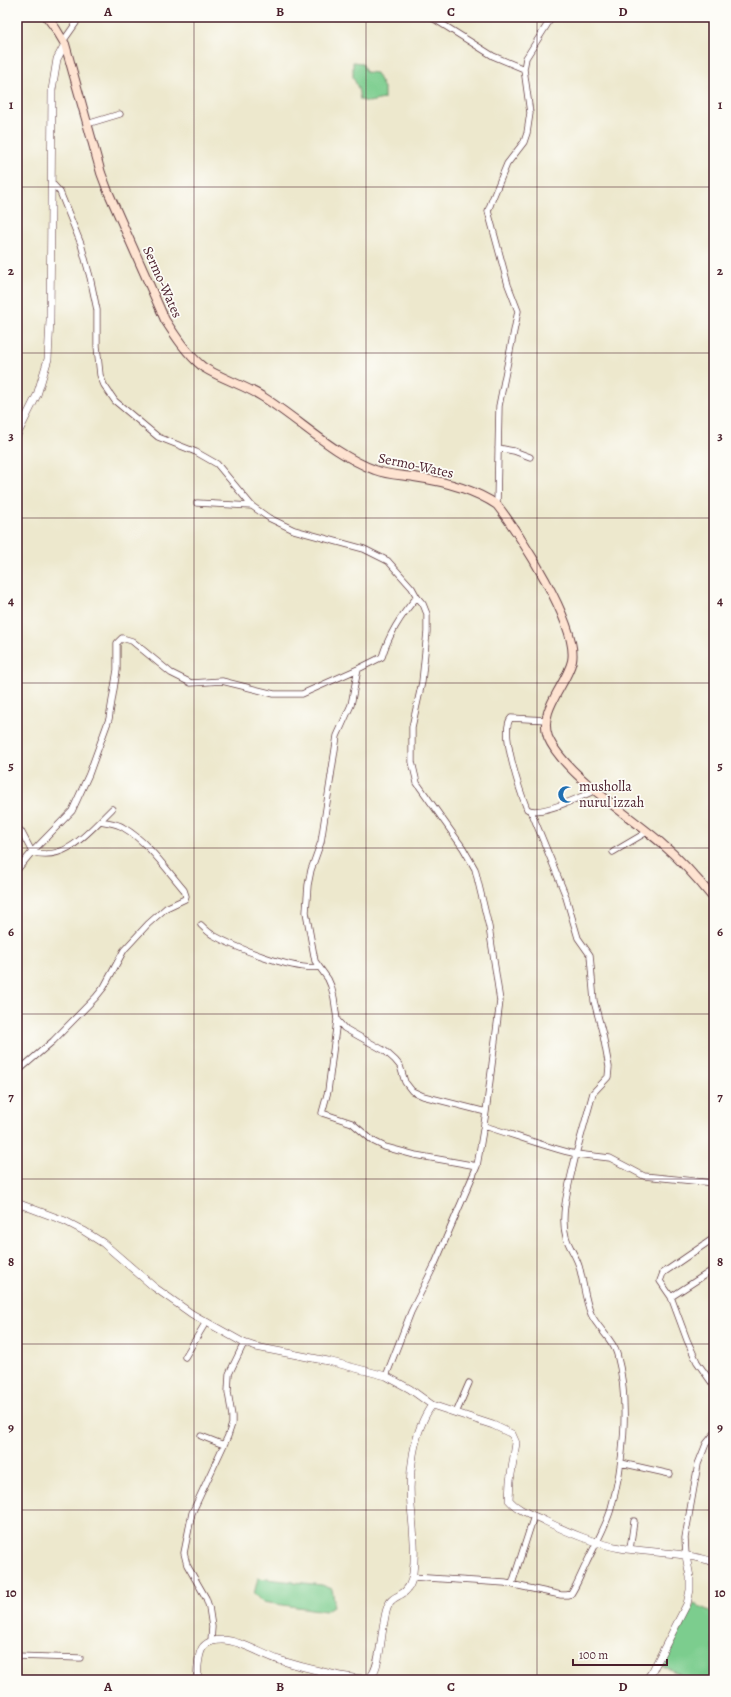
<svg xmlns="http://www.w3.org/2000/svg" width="731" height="1697" viewBox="0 0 731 1697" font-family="Alegreya,serif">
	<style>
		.green { fill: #7ccd8e; stroke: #63765c }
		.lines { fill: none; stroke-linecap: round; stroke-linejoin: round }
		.minor-casing { stroke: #623d43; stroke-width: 7 }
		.tertiary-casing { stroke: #623d43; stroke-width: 8 }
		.secondary-casing { stroke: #623d43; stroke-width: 10 }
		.minor { stroke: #fff; stroke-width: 5.5 }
		.tertiary { stroke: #fff; stroke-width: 7 }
		.secondary { stroke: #fee3d1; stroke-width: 8 }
		.grid { fill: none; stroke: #4a1f2b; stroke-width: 1; stroke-opacity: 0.55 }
		.labels { text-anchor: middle; stroke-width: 3.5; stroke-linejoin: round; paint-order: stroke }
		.street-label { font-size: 14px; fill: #4a1f2b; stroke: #fdfcf7 }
		.poi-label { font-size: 14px; fill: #4a1f2b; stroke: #fdfcf7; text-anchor: start }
		.neatline { fill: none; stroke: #4a1f2b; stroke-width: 1.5 }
		.grid-label { font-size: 13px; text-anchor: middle; font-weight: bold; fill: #4a1f2b }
	</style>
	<rect width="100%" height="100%" fill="#fdfcf7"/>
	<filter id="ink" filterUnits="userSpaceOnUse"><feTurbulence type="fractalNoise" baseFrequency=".025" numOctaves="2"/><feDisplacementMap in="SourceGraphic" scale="8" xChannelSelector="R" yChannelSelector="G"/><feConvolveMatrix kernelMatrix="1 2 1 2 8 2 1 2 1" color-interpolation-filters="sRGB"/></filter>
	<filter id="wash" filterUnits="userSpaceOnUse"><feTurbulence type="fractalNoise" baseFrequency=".012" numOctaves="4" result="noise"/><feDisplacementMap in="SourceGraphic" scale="16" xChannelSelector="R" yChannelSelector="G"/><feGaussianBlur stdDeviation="0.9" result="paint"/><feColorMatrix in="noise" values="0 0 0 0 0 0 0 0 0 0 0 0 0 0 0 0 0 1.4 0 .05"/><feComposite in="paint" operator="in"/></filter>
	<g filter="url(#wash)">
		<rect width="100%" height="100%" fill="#ede8cd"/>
		<path class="green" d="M353 62 362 63 366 72 376 73 384 88V99L369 102 360 100 358 88 353 77Z
			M258 1578 322 1585 332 1589 334 1600 333 1606 325 1611 262 1602 254 1594Z
			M694 1604 714 1613V1680H693L662 1666Z"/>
	</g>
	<g filter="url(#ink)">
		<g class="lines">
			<defs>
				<path id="minor" d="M431 17 493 56 524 69
					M64 40 76 23V17
					M87 124 120 114
					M51 182 60 192 81 244 90 277 97 310V346L100 375 104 385 115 401 158 437 196 452 217 464 252 506 269 518 294 530 364 549 388 561 412 588 417 597 423 604 427 614V632L422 682 412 727V762L417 783 463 848 475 869 489 927 500 1001 486 1112
					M498 448 514 451 530 457
					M197 503 252 506
					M497 505 499 406 518 311 508 285 488 211 492 200 507 164 524 142 527 133 530 113 524 69 526 58 552 17
					M358 669 351 705 337 736 321 842 311 870 308 885 306 912 315 961 328 979 331 986 334 998 337 1020 344 1028 385 1051 395 1060 400 1066 405 1082 412 1091 423 1096 486 1112 477 1166 434 1266 411 1312 386 1376
					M547 720 511 718C499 731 521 794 527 809 539 817 583 796 596 790
					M100 821 112 809
					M17 828 21 831 32 852C61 861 81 840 100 821 109 823 117 823 124 828 147 841 167 870 184 890L186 896 185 899 166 908 148 924 124 950 104 987 96 997 53 1041 17 1072
					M613 852 647 832
					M17 870 32 852 72 811 89 774 109 719 117 670V643L122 638 132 641 171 673 191 683 222 681 274 694H302L358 669 382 657C389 634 401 615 417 597
					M201 925C205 929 209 933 213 935 234 947 294 971 318 967
					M337 1020 328 1091 322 1113 352 1123 373 1141 385 1147 415 1155 477 1166
					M484 1126C515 1135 545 1147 576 1154L593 1093 608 1077 609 1067 603 1035 594 1001 590 955 578 938 565 894 531 811
					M714 1238 663 1273 660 1281 671 1297 687 1340 697 1362 714 1386
					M671 1297 714 1269
					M185 1357 206 1322
					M456 1413 469 1383
					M201 1436 224 1445
					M621 1463 670 1474
					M630 1549 634 1521
					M686 1556 685 1538 698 1464 706 1444 714 1434
					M412 1577 505 1583 561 1595H567L571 1594C577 1585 581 1574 586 1564 594 1547 604 1530 610 1512 624 1465 630 1402 617 1354 613 1339 598 1329 591 1314 585 1300 584 1285 580 1270 578 1258 569 1248 566 1237 559 1213 571 1178 576 1154L610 1158 644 1176 714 1183
					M512 1584 534 1516
					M211 1641 212 1627 209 1607 206 1598 187 1565 184 1553 192 1513 228 1436 232 1424V1416L228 1392 229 1374 244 1343
					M17 1656 80 1658"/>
				<path id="tertiary" d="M17 435 37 395 48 359 50 320 52 90 57 59 65 44
					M17 1203 65 1221 84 1231 103 1243 154 1287 192 1314 244 1343 256 1347 328 1361 386 1376 410 1389 432 1405 493 1425 512 1434 516 1443 510 1481 509 1500C518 1511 533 1515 545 1521 570 1533 593 1543 620 1548 651 1553 684 1552 714 1562
					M197 1680C198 1671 197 1651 205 1645 209 1641 216 1640 222 1640 239 1640 262 1654 279 1660 292 1664 362 1684 370 1677 380 1669 381 1635 384 1622 385 1616 386 1608 390 1602 393 1598 396 1597 400 1595 408 1591 412 1582 413 1573 416 1551 413 1528 411 1506 408 1475 413 1431 432 1405
					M646 1680 652 1672 687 1604 690 1590V1577L686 1556"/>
				<path id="secondary" d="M47 17 56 29 65 44 101 173 107 189 165 320C176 337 187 354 203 367 222 379 244 385 263 397 301 421 333 454 375 470 387 475 401 475 414 477 442 481 474 489 497 505 519 533 579 626 572 661 566 686 538 710 548 737 563 773 630 816 660 842 680 859 698 879 714 899"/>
			</defs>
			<use href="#minor" class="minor-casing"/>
			<use href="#tertiary" class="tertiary-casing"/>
			<use href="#secondary" class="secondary-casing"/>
			<use href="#minor" class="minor"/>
			<use href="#tertiary" class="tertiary"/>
			<use href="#secondary" class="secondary"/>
		</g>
	</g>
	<path class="grid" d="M194 17V1680M366 17V1680M537 17V1680M17 187H714M17 353H714M17 518H714M17 683H714M17 848H714M17 1014H714M17 1179H714M17 1344H714M17 1510H714"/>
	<defs>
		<symbol id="mosque-bare" viewBox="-9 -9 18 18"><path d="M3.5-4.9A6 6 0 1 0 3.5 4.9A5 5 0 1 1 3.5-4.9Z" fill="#1f6fb2" stroke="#fdfcf7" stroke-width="2.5" paint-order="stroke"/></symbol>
	</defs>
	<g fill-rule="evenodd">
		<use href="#mosque-bare" x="554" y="782" width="25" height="25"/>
	</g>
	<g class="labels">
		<g class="street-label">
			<text transform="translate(163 282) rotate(66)" y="5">Sermo-Wates</text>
			<text transform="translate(416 465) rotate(12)" y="5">Sermo-Wates</text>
		</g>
		<g class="poi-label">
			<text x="579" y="791">musholla<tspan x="579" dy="16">nurul izzah</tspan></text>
		</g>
	</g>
	<rect width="731" height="1697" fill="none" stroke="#fdfcf7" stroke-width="44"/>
	<path d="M573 1659v6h94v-6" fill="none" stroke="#4a1f2b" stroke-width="2"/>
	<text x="579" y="1659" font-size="12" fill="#4a1f2b" stroke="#fdfcf7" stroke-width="3" paint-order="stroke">100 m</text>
	<rect x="22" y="22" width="687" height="1653" class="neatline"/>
	<g class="grid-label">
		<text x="108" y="16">A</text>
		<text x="280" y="16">B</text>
		<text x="451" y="16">C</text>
		<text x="623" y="16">D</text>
		<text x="11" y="109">1</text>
		<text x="720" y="109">1</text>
		<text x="11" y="275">2</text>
		<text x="720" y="275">2</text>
		<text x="11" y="440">3</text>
		<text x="720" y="440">3</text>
		<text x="11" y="605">4</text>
		<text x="720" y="605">4</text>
		<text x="11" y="770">5</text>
		<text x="720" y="770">5</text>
		<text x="11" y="936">6</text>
		<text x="720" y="936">6</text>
		<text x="11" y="1101">7</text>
		<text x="720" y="1101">7</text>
		<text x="11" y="1266">8</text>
		<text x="720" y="1266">8</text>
		<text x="11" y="1432">9</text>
		<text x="720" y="1432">9</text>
		<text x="11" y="1597">10</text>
		<text x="720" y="1597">10</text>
		<text x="108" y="1691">A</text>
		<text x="280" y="1691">B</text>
		<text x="451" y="1691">C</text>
		<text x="623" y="1691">D</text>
	</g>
</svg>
